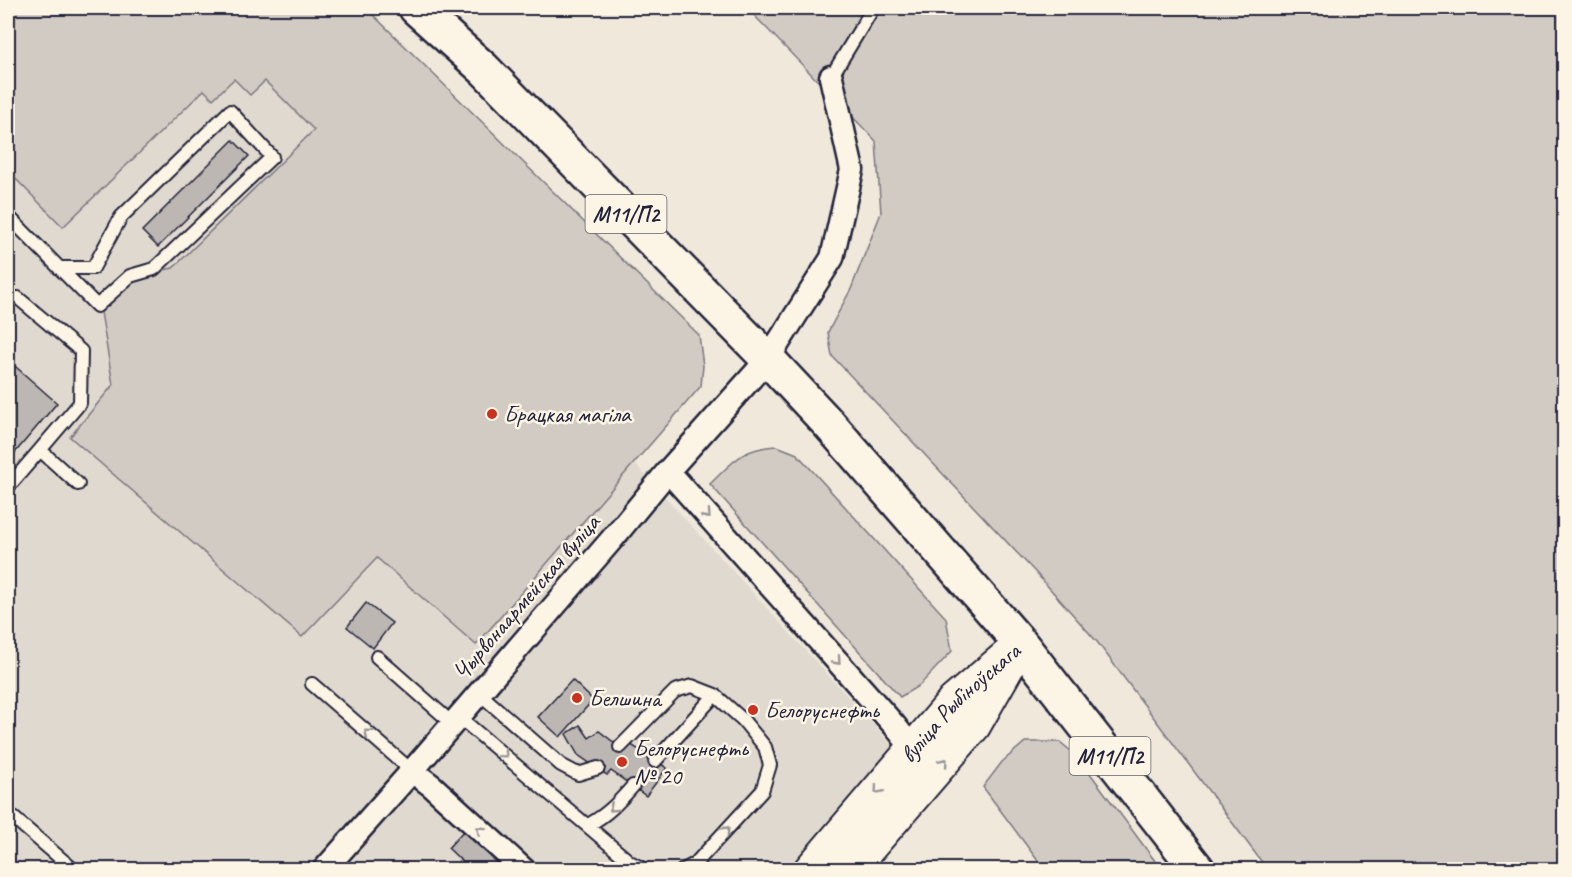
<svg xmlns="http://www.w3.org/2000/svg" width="1572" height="877" viewBox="0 0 1572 877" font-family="Caveat,sans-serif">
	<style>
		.built { fill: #e0d9cf }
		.green { fill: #d1cbc3; stroke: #7a767f; stroke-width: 1.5 }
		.building { fill: #bcb7b3; stroke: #22223b; stroke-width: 1.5 }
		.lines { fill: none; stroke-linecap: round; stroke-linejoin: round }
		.service-casing { stroke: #22223b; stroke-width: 16 }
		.minor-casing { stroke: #22223b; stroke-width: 27 }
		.secondary-casing { stroke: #22223b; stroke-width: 36 }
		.trunk-casing { stroke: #22223b; stroke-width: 38 }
		.service { stroke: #fcf5e5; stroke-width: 12 }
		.minor { stroke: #fcf5e5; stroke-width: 22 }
		.secondary { stroke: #fcf5e5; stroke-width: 32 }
		.trunk { stroke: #fcf5e5; stroke-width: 33 }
		.oneway { stroke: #9a9698 }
		.poi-dot { fill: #c8321e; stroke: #fcf5e5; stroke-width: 2 }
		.labels { text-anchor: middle; stroke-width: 5; stroke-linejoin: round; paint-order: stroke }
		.shield { fill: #fcf5e5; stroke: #63616e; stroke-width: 1.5 }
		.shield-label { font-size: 22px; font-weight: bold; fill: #22223b }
		.poi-label { font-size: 24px; fill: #22223b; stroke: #fcf5e5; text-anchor: start }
		.street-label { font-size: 24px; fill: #22223b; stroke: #fcf5e5 }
	</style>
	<rect width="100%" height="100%" fill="#efe8db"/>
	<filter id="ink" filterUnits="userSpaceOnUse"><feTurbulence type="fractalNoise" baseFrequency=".0167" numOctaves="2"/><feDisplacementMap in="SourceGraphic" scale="12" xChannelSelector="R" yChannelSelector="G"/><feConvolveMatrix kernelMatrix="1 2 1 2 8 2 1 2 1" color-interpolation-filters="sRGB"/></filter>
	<g filter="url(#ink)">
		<path class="built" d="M234 79 265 80 314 130 173 268 134 276 101 311 113 385 70 436 302 636 377 558 476 645 634 463 893 746 789 869H8V171L63 227 204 90Z"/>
		<path class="green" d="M8 8H366L699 335 703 366 701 386 476 645 377 558 302 637 70 437 113 385 101 312 134 276 173 268 314 130 265 81 250 95 234 79 213 99 204 90 63 227 8 171Z
			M747 8H1564V869H1267L1098 643 1036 573 832 356 828 332 851 289 881 213 876 141Z
			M777 446 797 454 946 618 952 651 920 685 900 697 710 484C734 461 742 448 777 446Z
			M1025 742H1060L1078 757 1161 869H1044L983 787 1002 762Z"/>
		<path class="building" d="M233 140 249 156 158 247 142 231Z
			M8 360 57 403 8 461Z
			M366 603 392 623 373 648 347 627Z
			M572 680 593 700 560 737 538 717Z
			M580 725 589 738 599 731 620 747 630 744 667 768 646 796 611 771 607 775 578 755 566 734Z
			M465 829 509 870H471L448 848Z"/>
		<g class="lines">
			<defs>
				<path id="service" d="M831 77 873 8
					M8 216 97 306 130 276 154 269 272 157 230 111 121 217 93 268H59
					M18 298 81 351 80 403 40 450
					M8 487 40 450 78 484
					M377 657 453 724
					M312 684 412 771
					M479 693 561 765 578 774 598 768
					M459 717 630 862 645 870
					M620 747 675 691 692 686 715 695 743 720 765 747 770 765 762 791 695 864 683 870
					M655 761 715 695
					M8 813 74 870
					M588 825C607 815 619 802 633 786"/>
				<path id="minor" d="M668 471 895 726 913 749
					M412 771 432 786 524 870
					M324 870 412 771 613 538 668 471 768 359 832 258 852 170 831 77"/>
				<g id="secondary">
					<path id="s1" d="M810 870 954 701 1021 644"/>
					<path d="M850 870 974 726 1010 663"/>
				</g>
				<path id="trunk" d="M416 8 484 69 768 359 828 423 1021 644 1198 870"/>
			</defs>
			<use href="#service" class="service-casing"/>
			<use href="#minor" class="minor-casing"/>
			<use href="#secondary" class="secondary-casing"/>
			<use href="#trunk" class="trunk-casing"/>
			<use href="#service" class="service"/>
			<use href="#minor" class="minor"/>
			<use href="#secondary" class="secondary"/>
			<use href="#trunk" class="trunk"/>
		</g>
		<defs><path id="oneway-chevron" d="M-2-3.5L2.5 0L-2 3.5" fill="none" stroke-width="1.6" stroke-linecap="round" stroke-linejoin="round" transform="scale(1.5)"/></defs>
		<g class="oneway">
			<use href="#oneway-chevron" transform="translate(707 515) rotate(48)"/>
			<use href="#oneway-chevron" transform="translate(837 661) rotate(48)"/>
			<use href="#oneway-chevron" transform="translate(368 733) rotate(-140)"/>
			<use href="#oneway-chevron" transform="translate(504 754) rotate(40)"/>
			<use href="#oneway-chevron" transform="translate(944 762) rotate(-50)"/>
			<use href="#oneway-chevron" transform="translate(878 790) rotate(131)"/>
			<use href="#oneway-chevron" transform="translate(613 808) rotate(138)"/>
			<use href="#oneway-chevron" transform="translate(480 830) rotate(-138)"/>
			<use href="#oneway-chevron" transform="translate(726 830) rotate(-47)"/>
		</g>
	</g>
	<g class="poi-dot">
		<circle cx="492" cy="414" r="6"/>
		<circle cx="577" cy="698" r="6"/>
		<circle cx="753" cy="710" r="6"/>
		<circle cx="622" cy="762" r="6"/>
	</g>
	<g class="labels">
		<g class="shield">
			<rect x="585.5" y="195" width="81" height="38" rx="4.5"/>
			<rect x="1069.5" y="737" width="81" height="38" rx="4.5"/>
		</g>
		<g class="shield-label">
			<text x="626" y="222">М11/П2</text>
			<text x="1110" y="764">М11/П2</text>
		</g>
		<g class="poi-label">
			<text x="504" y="422">Брацкая магіла</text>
			<text x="589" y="706">Белшина</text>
			<text x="765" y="718">Белоруснефть</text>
			<text x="634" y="756">Белоруснефть<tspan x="634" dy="28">№ 20</tspan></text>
		</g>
		<g class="street-label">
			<text transform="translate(526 597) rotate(-49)" y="8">Чырвонаармейская вуліца</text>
			<text dy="8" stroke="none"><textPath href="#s1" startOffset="225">вуліца Рыбіноўскага</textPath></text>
		</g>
	</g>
	<rect width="1572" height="877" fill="none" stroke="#fcf5e5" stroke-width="30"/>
	<rect x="15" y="15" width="1542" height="847" fill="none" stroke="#22223b" stroke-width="2" filter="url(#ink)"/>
</svg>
